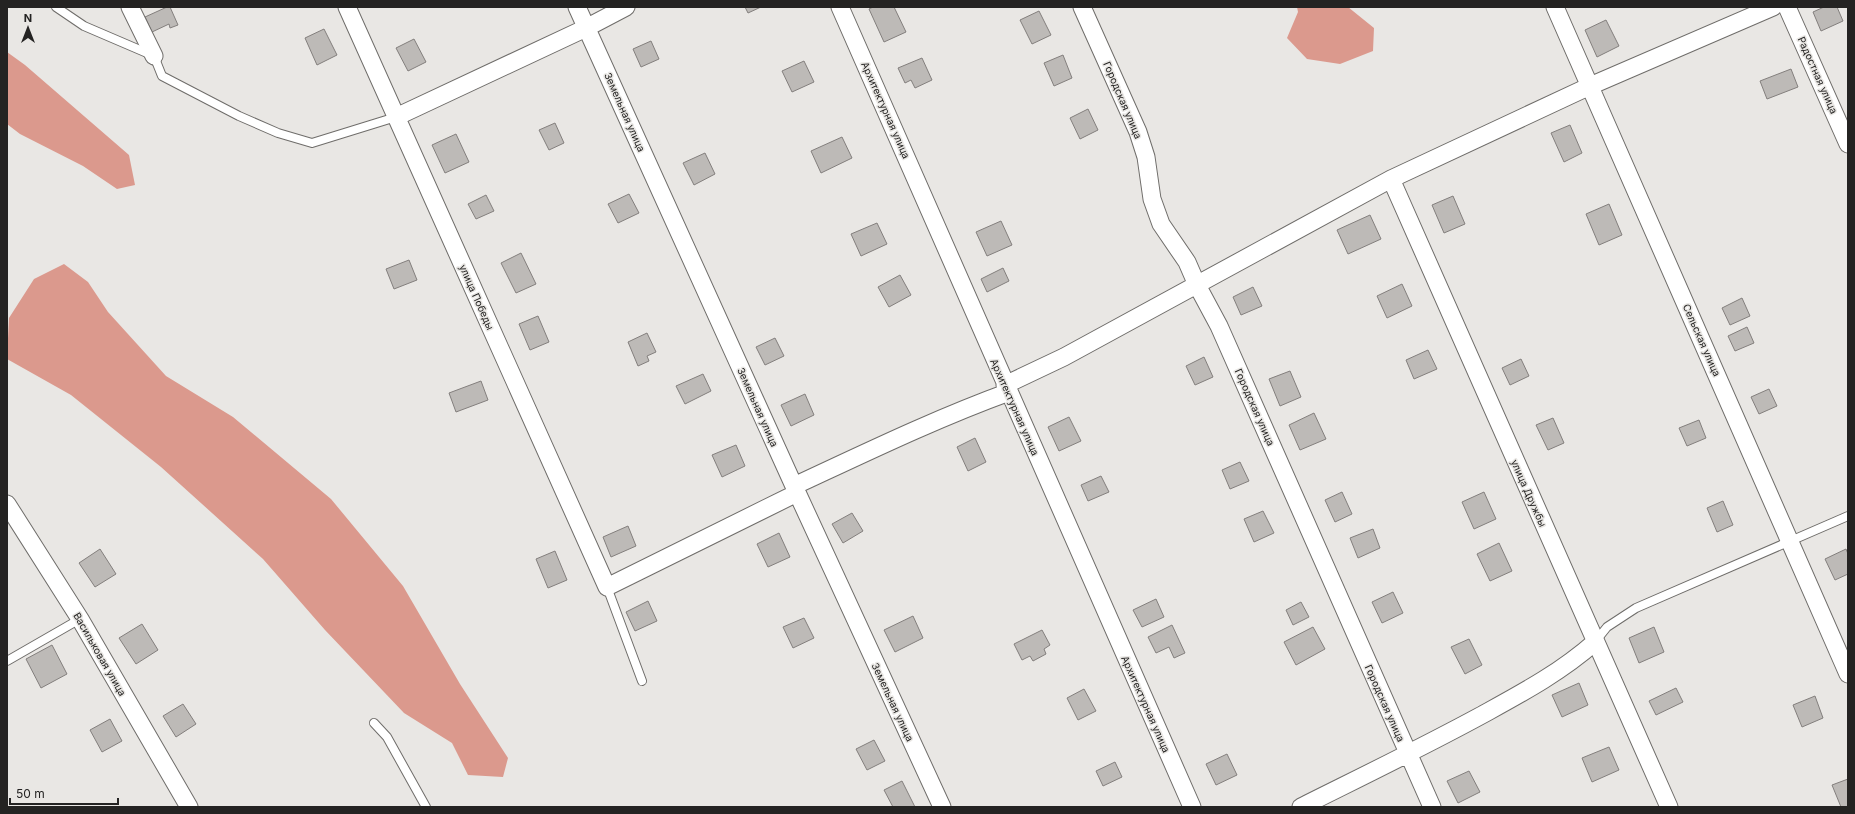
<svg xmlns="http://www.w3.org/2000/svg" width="1855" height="814" viewBox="0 0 1855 814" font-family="Inter,sans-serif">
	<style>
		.forest { fill: #db998d }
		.building { fill: #bdbab7; stroke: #837f7d }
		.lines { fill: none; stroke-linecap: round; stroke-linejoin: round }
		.lane-casing { stroke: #6f6d6a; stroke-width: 10 }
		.street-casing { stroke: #6f6d6a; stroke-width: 19 }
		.lane { stroke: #fff; stroke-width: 8 }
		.street { stroke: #fff; stroke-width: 17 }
		.labels { text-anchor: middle; stroke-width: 3; stroke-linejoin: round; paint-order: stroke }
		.street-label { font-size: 10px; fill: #242322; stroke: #e9e7e4 }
	</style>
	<rect width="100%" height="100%" fill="#e9e7e4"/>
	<path class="forest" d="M1297 7H1348L1374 28 1373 51 1340 64 1307 59 1287 38 1298 12Z
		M7 52 25 65 129 155 135 185 117 189 83 166 20 134 7 124Z
		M64 264 88 282 108 312 166 376 233 417 331 499 403 586 460 684 508 758 503 777 468 775 452 743 404 713 325 630 263 559 161 467 71 395 7 359 9 318 34 279Z"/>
	<path class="building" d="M167 7H170L178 25 170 28 169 24 152 32 145 17Z
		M745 7H761L748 13Z
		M873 7H894L906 32 884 42 869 9Z
		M1824 7H1837L1843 21 1821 31 1813 12Z
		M1039 11 1051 35 1032 44 1020 20Z
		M1606 20 1619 46 1597 57 1585 30Z
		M324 29 337 55 317 65 305 38Z
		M414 39 426 62 408 71 396 48Z
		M651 41 659 59 641 67 633 49Z
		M1063 55 1072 78 1054 86 1044 63Z
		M922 58 932 80 915 88 911 80 905 83 898 68Z
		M804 61 814 82 792 92 782 71Z
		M1791 69 1798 87 1767 99 1760 81Z
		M1088 109 1098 130 1080 139 1070 118Z
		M555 123 564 143 549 150 539 130Z
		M1570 125 1582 153 1564 162 1551 133Z
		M456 134 469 162 445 173 432 145Z
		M842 137 852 158 821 173 811 151Z
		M705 153 715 174 694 185 683 163Z
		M629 194 639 213 618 223 608 204Z
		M486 195 494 211 476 219 468 204Z
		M1453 196 1465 224 1444 233 1432 205Z
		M1609 204 1622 235 1599 245 1586 214Z
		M1370 215 1381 239 1348 254 1337 230Z
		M1001 221 1012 245 987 256 976 232Z
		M877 223 887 244 861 256 851 234Z
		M521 253 536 284 516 293 501 263Z
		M409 260 417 280 394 289 386 269Z
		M1003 268 1009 281 987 292 981 279Z
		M900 275 911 295 889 307 878 287Z
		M1402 284 1412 306 1387 318 1377 296Z
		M1253 287 1262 306 1241 315 1233 297Z
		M1742 298 1750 316 1730 325 1722 308Z
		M538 316 549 342 530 350 519 324Z
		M1747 327 1754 343 1735 351 1728 336Z
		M647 333 656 352 647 356 649 361 638 366 628 342Z
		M775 338 784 356 765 365 756 347Z
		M1428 350 1437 369 1414 379 1406 360Z
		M1204 357 1213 377 1195 385 1186 366Z
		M1521 359 1529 376 1510 385 1502 368Z
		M1290 371 1301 397 1280 406 1269 379Z
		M703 374 711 391 685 404 676 386Z
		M481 381 488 400 456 412 449 393Z
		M1769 389 1777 406 1759 414 1751 397Z
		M805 394 814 415 791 426 781 405Z
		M1314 413 1326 439 1300 450 1289 425Z
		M1069 417 1081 441 1059 451 1048 427Z
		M1553 418 1564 443 1548 450 1536 425Z
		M1699 420 1706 438 1687 446 1679 428Z
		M975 438 986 462 968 471 957 447Z
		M736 445 745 466 722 477 712 455Z
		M1240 462 1249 481 1230 489 1222 470Z
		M1101 476 1109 492 1088 501 1081 485Z
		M1342 492 1352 514 1335 522 1325 500Z
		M1484 492 1496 519 1474 529 1462 502Z
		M1723 501 1733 525 1717 532 1707 508Z
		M1263 511 1274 533 1254 542 1244 519Z
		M852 513 863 531 843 543 832 524Z
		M628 526 636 546 611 557 603 537Z
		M1373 529 1380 548 1358 558 1350 538Z
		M779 533 790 557 768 567 757 544Z
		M1499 543 1512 571 1490 581 1477 554Z
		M100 549 116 574 95 587 79 563Z
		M1846 549 1848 554V574L1835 580 1825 559Z
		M555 551 567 580 548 588 536 559Z
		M1393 592 1403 613 1382 623 1372 602Z
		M1156 599 1164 617 1142 627 1133 610Z
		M648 601 657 621 635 631 626 612Z
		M1301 602 1309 617 1293 625 1286 610Z
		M913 616 923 638 895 652 884 630Z
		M804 618 814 638 793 648 783 627Z
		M142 624 158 650 136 664 119 638Z
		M1172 625 1185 653 1174 658 1169 647 1156 653 1148 637Z
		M1313 627 1325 649 1296 665 1284 642Z
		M1654 627 1664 652 1639 663 1629 638Z
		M1042 630 1050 645 1044 649 1046 654 1033 661 1030 656 1022 660 1014 644Z
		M1469 639 1482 665 1465 674 1451 647Z
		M52 645 67 674 41 688 26 659Z
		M1579 683 1588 705 1562 717 1552 695Z
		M1676 688 1683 702 1656 715 1649 701Z
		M1084 689 1096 711 1078 720 1067 698Z
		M1815 696 1823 718 1802 727 1793 705Z
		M183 704 196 724 176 737 163 716Z
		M110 719 122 741 102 752 90 730Z
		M874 740 885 761 867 770 856 749Z
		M1609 747 1619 770 1592 782 1582 758Z
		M1227 754 1237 775 1216 785 1206 764Z
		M1115 762 1122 777 1103 786 1096 771Z
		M1469 771 1480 792 1458 803 1447 781Z
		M1848 779V807H1841L1832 785Z
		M902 781 915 807H893L884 790Z"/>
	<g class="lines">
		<defs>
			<path id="lane" d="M56 7 84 26 154 56 162 76 239 116 278 133 312 143 396 117
				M607 587 642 681
				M1595 642 1607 627 1636 608 1848 516
				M7 661 80 619
				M374 723 387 737 426 807"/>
			<path id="street" d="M130 7 154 56
				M347 7 607 587 797 493
				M577 7 794 486 942 807
				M840 7 1192 807
				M1082 7 1138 132 1146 157 1152 199 1161 224 1187 262 1197 285 1219 326 1432 807
				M1555 7 1848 674
				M1787 7 1848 144
				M396 117 586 28 626 7
				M1391 179 1669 807
				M1005 385 1064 357 1391 179 1590 86 1773 7
				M794 486C865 453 935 419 1009 392
				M7 504 80 619 189 807
				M1301 807C1361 777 1421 748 1480 716 1520 694 1560 673 1595 642"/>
		</defs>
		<use href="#lane" class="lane-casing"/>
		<use href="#street" class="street-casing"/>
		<use href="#lane" class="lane"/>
		<use href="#street" class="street"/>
	</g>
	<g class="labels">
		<g class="street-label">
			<text transform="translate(1818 75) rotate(66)" y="4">Радостная улица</text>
			<text transform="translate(1123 100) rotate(67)" y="4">Городская улица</text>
			<text transform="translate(886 110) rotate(66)" y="4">Архитектурная улица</text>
			<text transform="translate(625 112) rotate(66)" y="4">Земельная улица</text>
			<text transform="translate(477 297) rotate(66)" y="4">улица Победы</text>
			<text transform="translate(1702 340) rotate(66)" y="4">Сельская улица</text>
			<text transform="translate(758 407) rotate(66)" y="4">Земельная улица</text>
			<text transform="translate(1015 407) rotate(66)" y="4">Архитектурная улица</text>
			<text transform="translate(1255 407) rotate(66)" y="4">Городская улица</text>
			<text transform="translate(1529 493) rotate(66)" y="4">улица Дружбы</text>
			<text transform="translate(100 654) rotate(60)" y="4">Васильковая улица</text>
			<text transform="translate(893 702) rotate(65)" y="4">Земельная улица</text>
			<text transform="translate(1385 703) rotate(66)" y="4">Городская улица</text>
			<text transform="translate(1146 704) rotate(66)" y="4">Архитектурная улица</text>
		</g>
	</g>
	<rect width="1855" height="814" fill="none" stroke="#242322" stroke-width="16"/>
	<g transform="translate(28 28)" stroke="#e9e7e4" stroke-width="3" paint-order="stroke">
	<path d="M0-3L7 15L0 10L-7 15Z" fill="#242322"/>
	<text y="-6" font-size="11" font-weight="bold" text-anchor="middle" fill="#242322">N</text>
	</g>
	<path d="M10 798v6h108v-6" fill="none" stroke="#242322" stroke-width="2"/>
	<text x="16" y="798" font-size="12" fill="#242322" stroke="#e9e7e4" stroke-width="3" paint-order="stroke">50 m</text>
</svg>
